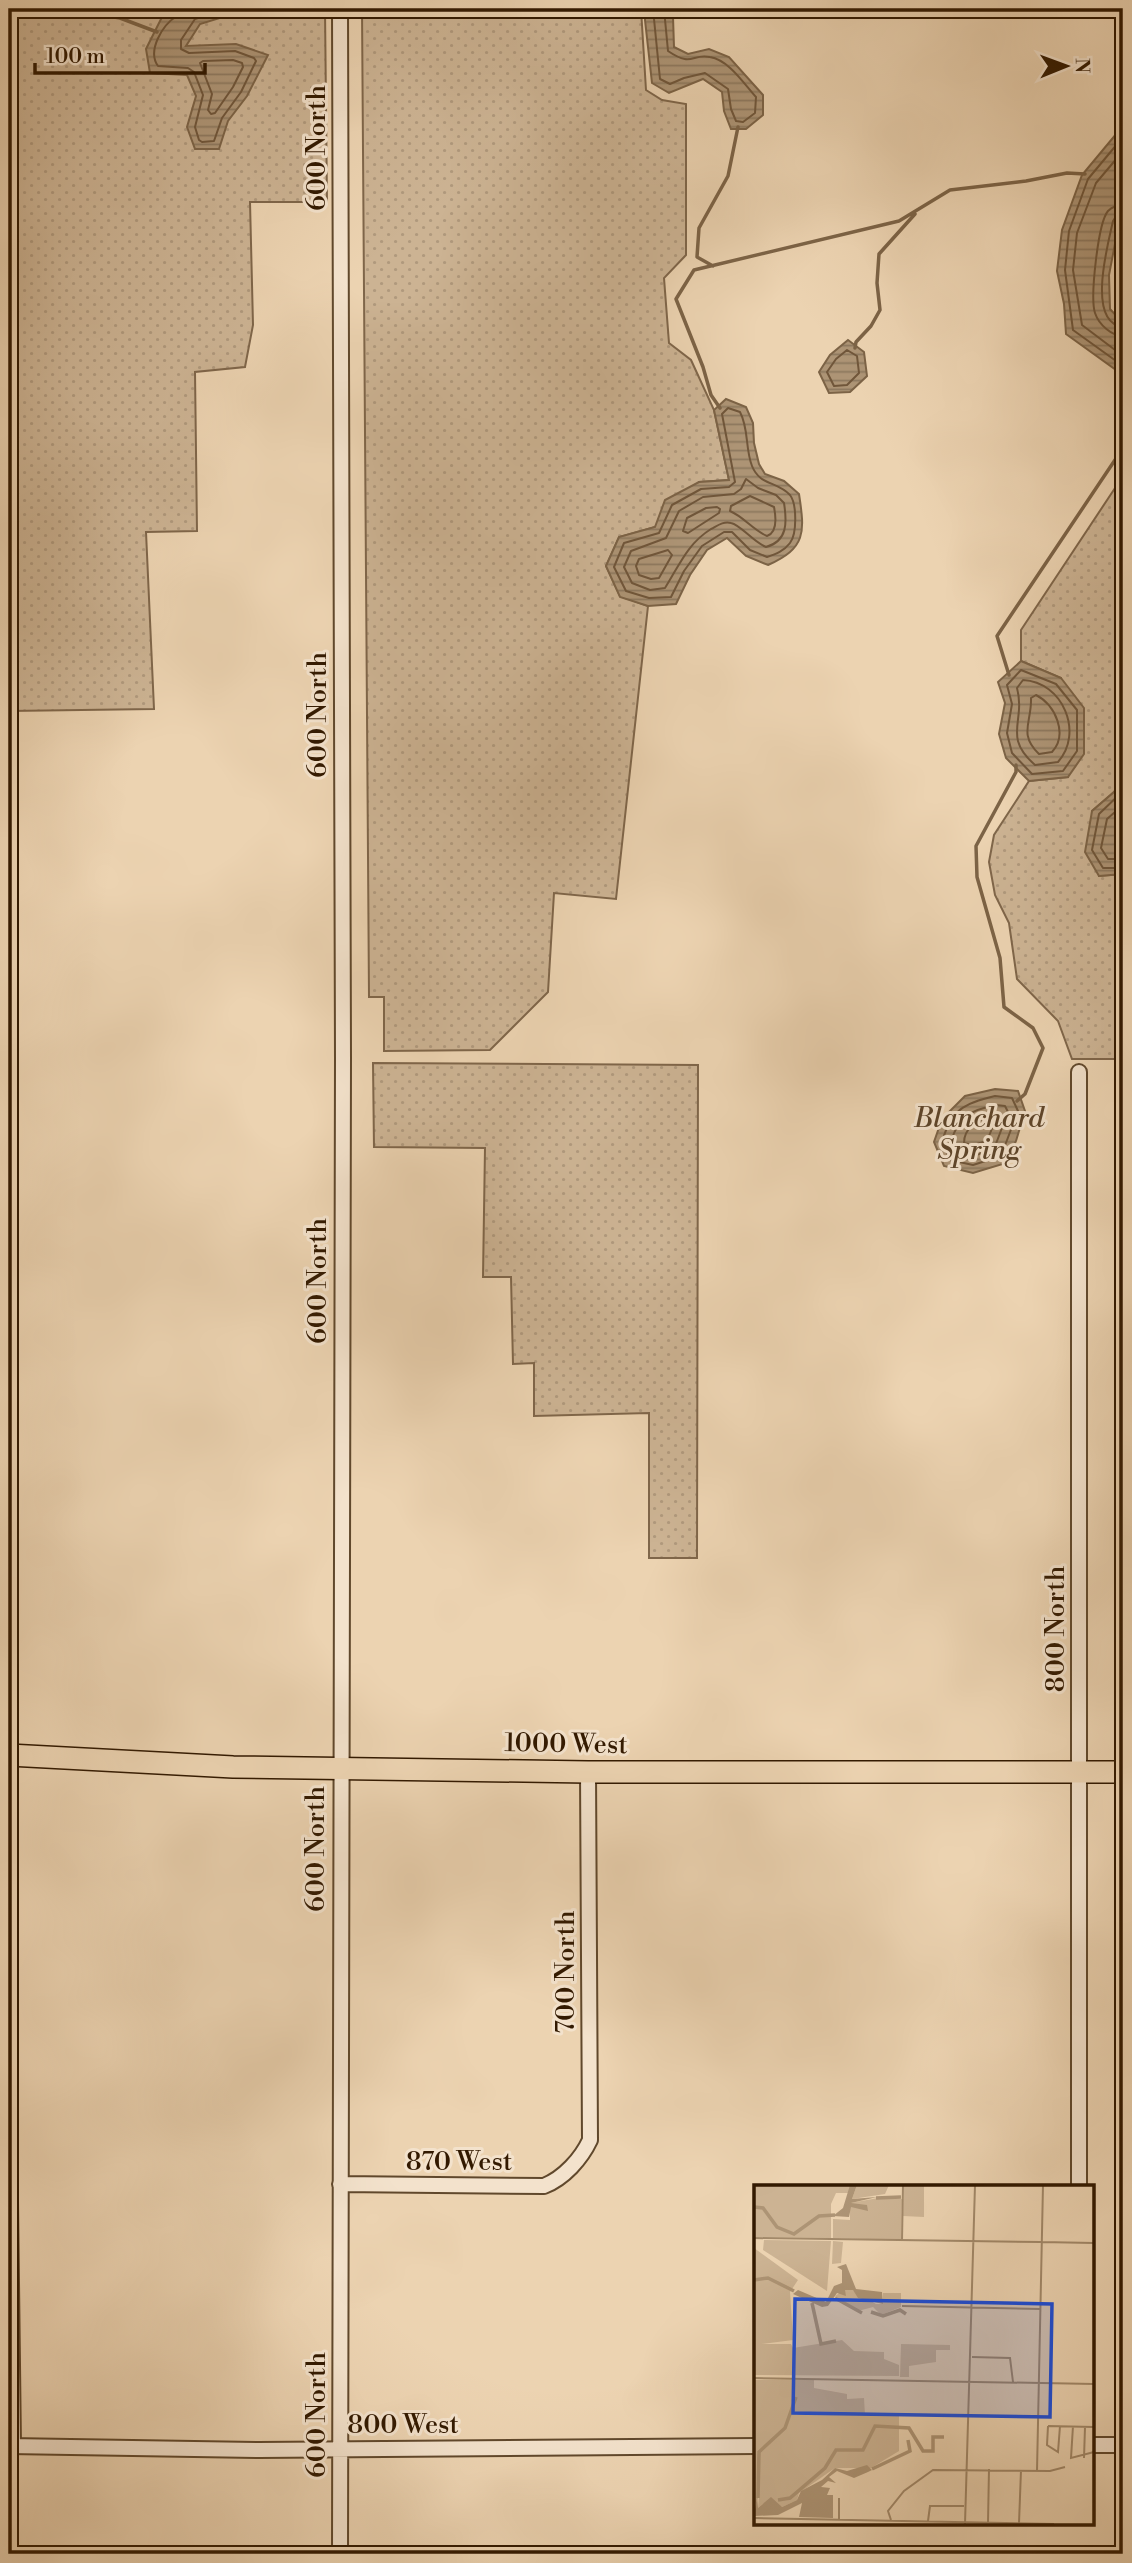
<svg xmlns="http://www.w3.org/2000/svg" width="1132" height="2563" viewBox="0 0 1132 2563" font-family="'Libre Bodoni',serif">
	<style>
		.grass { fill: url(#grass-dots); stroke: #7f664a; stroke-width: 2 }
		.water { fill: url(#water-rules); stroke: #7c6346; stroke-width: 2 }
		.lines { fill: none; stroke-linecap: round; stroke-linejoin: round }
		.shore { stroke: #70563a; stroke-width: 2 }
		.stream { stroke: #7c6346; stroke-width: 3.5 }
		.street-casing { stroke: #60482c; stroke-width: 18 }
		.primary-casing { stroke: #321900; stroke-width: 24 }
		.street { stroke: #f3e2cc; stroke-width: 14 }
		.primary { stroke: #ecd3b1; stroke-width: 21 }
		.labels { text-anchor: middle; stroke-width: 6; stroke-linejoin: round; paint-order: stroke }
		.street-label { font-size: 26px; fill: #321900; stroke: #f3e2cc }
		.water-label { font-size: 28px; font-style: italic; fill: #5d4429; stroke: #f3e2cc }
		.inset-river { fill: none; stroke: #ad9475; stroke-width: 3.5 }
		.inset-road { fill: none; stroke: #a2896a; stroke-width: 2 }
		.view { fill: #1d4ed8; fill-opacity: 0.15; stroke: #1d4ed8; stroke-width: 3.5 }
		.inset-edge { fill: none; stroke: #321900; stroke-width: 3.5 }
	</style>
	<defs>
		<pattern id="grass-dots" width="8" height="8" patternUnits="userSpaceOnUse" patternTransform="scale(1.75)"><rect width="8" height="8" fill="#ccb393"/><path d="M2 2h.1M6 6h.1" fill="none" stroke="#b0997d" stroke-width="1.8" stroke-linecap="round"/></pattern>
		<pattern id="water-rules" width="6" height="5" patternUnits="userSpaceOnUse" patternTransform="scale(1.75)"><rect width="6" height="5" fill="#ad9475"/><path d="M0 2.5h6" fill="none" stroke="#8d785e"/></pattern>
	</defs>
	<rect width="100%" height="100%" fill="#ecd3b1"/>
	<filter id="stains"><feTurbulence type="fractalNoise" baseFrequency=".00286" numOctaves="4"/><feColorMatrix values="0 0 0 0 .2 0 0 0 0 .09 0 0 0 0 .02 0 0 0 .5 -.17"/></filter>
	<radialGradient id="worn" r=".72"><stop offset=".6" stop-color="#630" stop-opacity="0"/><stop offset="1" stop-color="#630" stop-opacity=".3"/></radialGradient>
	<path class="grass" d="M9 9H325L327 202H250L253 325 245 367 195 372 197 531 146 532 154 709 9 711Z
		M362 9H641L646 90 662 100 686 104V255L664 278 669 343 691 360 714 410 729 480 699 482 655 527 619 537 606 566 620 596 648 606 616 899 554 893 548 992 490 1050 384 1051V997H369Z
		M1123 476V779L1114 792 1092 811 1099 876 1123 874V1059H1072L1058 1021 1017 979 1009 923 995 895 989 862 994 835 1029 781 1068 777 1061 678 1021 661V630Z
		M373 1063 698 1065 697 1558H649V1413L534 1416V1363L513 1364 511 1277H483L485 1148 374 1147Z"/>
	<path class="water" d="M181 9H237L233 14 200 24 186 46 236 44 268 55 247 96 228 121 219 149H195L187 127 196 96 187 75 150 73 146 49 163 15Z
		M646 9H670L673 17 674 47 688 54 709 49 729 57 763 95V115L746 129H731L724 111 722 92 703 79 669 93 652 83 645 20Z
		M1123 119V217L1119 223 1109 275 1110 309 1123 323V375L1066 334 1064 304 1057 271 1062 230 1082 175 1122 127Z
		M848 340 864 352 867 376 850 392 829 393 819 372 830 355Z
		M726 399 746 407 753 423 754 443 759 464 765 474 784 481 799 494C805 533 806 548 768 565L746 556 727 538 707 550 690 575 676 604 648 606 620 597 606 566 619 537 655 527 665 500 699 482 729 480 714 410Z
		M1021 661 1061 678 1084 708V754L1068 777 1029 781 1006 758 999 734 1005 703 998 682Z
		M1123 779V874L1099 876 1085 852 1092 811 1114 792Z
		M995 1089 1018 1091 1025 1111 1016 1141 1006 1163 973 1173 944 1166 934 1142 942 1119 965 1096Z"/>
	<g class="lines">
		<path class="shore" d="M179 9 177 16C162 25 147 51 158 66L188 68 194 72 203 95 195 127 199 140 202 142 214 141 222 118 241 92 256 61 254 58 235 51 189 53 181 49V40L195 19 225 9
			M653 9 660 79 670 84 684 78 705 73 728 89 731 109 736 121 743 122 755 113 756 97C744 84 729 60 710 57 691 53 693 68 668 51L664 9
			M233 60 242 63 243 67 233 87 215 113 211 114 208 110 212 94 200 63 203 61Z
			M1123 137 1088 179 1069 231 1065 270 1073 330 1123 366
			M1123 151 1096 183 1077 233 1073 270 1082 325 1123 356
			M1123 205C1117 205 1113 206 1108 211 1098 223 1090 297 1095 313 1099 325 1112 336 1123 336
			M1123 214 1117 215 1113 221C1108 244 1086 323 1123 327
			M847 350 857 356 859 373 847 385 834 386 827 372 836 359Z
			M728 408 740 412C749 429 745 448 752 466 760 486 777 481 790 495 797 504 797 534 790 543 784 551 776 554 767 557L750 550 732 532H724L702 546 684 571 671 597 649 598 626 591 614 567 624 543 659 533 672 505 701 489 729 487 735 482 722 414Z
			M746 479 758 488 776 495 784 503C787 522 788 541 766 547 753 542 741 525 731 523 723 521 717 526 711 529 687 544 679 566 665 588L650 590 632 583 624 567 631 551 666 538 679 511 703 497 734 494 741 489Z
			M750 496 774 507C776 517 778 532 767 536 753 530 744 517 730 511L731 506Z
			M717 507 720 509 719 513 688 533 683 531 687 518 706 508Z
			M668 550 672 555 659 578 651 579 639 575 636 566 639 559Z
			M1021 670 1056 684 1077 710V751L1063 771 1032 774 1012 753 1007 733 1012 704 1007 685Z
			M1023 680C1063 682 1084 733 1058 762L1035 765C1002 736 1026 722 1017 688Z
			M1036 695C1056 705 1068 735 1052 752L1039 754C1018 734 1032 722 1031 698Z
			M1123 791 1099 814 1092 850 1103 868H1123
			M1123 805 1107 819 1101 848 1108 859H1123
			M995 1096 1012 1098 1018 1111 1001 1156 973 1165 950 1160 942 1142C951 1110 964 1103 995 1096Z
			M996 1105 1005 1106 1008 1112 994 1149 973 1156 956 1152 951 1141C959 1116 971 1110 996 1105Z
			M991 1117 995 1121 987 1141 973 1145 964 1143C964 1128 977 1120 991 1117Z"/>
		<path class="stream" d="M9 10H73L120 18 157 32
			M713 266 697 257 699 228 728 176 738 127
			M855 348 856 342 871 326 880 310 877 283 879 254 915 214
			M720 408 711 395 703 367 676 299 694 270 899 221 950 190 1026 181 1067 173 1085 174
			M1009 675 997 636 1123 448
			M1016 765V772L976 846 977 877 1000 958 1004 1007 1033 1028 1043 1048 1025 1094 1017 1101"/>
		<defs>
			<path id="street" d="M9 2120 13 2446
				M340 2184 544 2186C564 2178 581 2159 590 2140L588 1772
				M1079 2187V1072
				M1092 2445H1123
				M9 2446 259 2450 756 2446
				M340 2554 343 1057 340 9"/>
			<path id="primary" d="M9 1755 233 1767 588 1772H1123"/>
		</defs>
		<use href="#street" class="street-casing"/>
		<use href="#primary" class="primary-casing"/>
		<use href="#street" class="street"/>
		<use href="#primary" class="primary"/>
	</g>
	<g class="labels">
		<g class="street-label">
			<text transform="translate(316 148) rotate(-90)" y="9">600 North</text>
			<text transform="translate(317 715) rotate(-90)" y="9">600 North</text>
			<text transform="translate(317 1281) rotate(-90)" y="9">600 North</text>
			<text transform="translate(1055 1629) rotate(-90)" y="9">800 North</text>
			<text transform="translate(566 1743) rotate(1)" y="9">1000 West</text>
			<text transform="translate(315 1849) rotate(-90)" y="9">600 North</text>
			<text transform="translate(565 1972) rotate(-90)" y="9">700 North</text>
			<text x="459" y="2170">870 West</text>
			<text transform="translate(316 2415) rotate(-90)" y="9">600 North</text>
			<text x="403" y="2433">800 West</text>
		</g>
		<g class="water-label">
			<text x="979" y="1127">Blanchard<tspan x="979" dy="32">Spring</tspan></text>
		</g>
	</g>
	<g transform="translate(754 2185)">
		<rect width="340" height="340" fill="#ecd3b1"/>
		<path d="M0 0H96V8H82L77 19V53L0 52ZM103 0H135L131 9 98 14ZM150 0H170V32L149 31ZM130 12 148 14 147 55 79 53V34L96 35V18ZM10 55 77 56 73 106 9 65ZM79 56 89 57 87 78 78 79ZM0 63 44 95 36 107 39 155 7 159H37L39 163 88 155 100 166 130 167V174L145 180V191L0 190ZM90 105H99L122 119H129V108H147V122L127 130 119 122 104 126 81 111ZM147 159 196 160V165H182V177L155 181V192H146ZM0 195H60V203L93 209V214L110 213 111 230 145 231V266L117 283H81L45 308 43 315 28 322 10 318 4 323 5 311 0 321Z" fill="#ccb393"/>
		<path d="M96 0H103L98 14 123 12 97 18 113 20 114 26 97 22 95 32 79 31 89 23ZM92 79 102 104 128 107 129 119 104 113 99 105H91L92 111 83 108 74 121 68 122 39 109 44 105 72 117 80 101 88 98V85L83 82ZM113 280 118 285 114 287 100 293 83 286 75 292 82 298 74 296 67 302 76 303 73 310H79V333L45 332 48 318 24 330 0 331 3 311 4 323 17 312 28 322 43 315 47 306 68 295 81 283 93 286Z" fill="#ad9475"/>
		<path class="inset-river" d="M122 13 147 12M0 22 9 23 23 42 40 49 65 31 81 30M0 95 14 93 40 106M81 113 108 128M58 118 67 159 82 156M117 127 129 131 146 125 152 129M118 284 156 266 154 255M4 313 5 267 31 243 42 212M24 315 36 313 71 283 82 265H109L121 241 155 243 169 266H179V252H190"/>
		<path class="inset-road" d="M0 53 287 57M148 55 149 0M287 57 340 58M148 121 286 124M218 172 256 173 259 197M0 193 340 199M215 231H284M294 241 293 260 304 267 306 241M294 241 340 242M319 241 317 273 340 267M330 273 331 242M283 286 289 0M0 333 300 339M85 335V313M137 335 134 326 150 306 179 285 296 286 311 282M174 336 176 321H210M234 337 235 284M265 338 267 285M211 339 221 0"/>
		<path class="view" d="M41 114 298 119 296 232 39 228Z"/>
		<rect width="340" height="340" class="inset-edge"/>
	</g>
	<rect width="1132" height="2563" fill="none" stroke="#ecd3b1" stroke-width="35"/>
	<rect x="10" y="10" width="1111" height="2542" fill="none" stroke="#321900" stroke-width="3.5"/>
	<rect x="18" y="18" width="1097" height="2528" fill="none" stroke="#321900" stroke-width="2"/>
	<g transform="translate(1066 66) rotate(89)" stroke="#f3e2cc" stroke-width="5" paint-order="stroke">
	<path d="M0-5L12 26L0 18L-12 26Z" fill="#321900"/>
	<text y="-10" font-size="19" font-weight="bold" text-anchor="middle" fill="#321900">N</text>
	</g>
	<path d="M35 63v10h170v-10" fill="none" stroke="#321900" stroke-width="3.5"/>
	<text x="46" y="63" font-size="21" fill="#321900" stroke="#f3e2cc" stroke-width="5" paint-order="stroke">100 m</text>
	<rect width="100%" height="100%" filter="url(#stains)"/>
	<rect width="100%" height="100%" fill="url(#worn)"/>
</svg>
